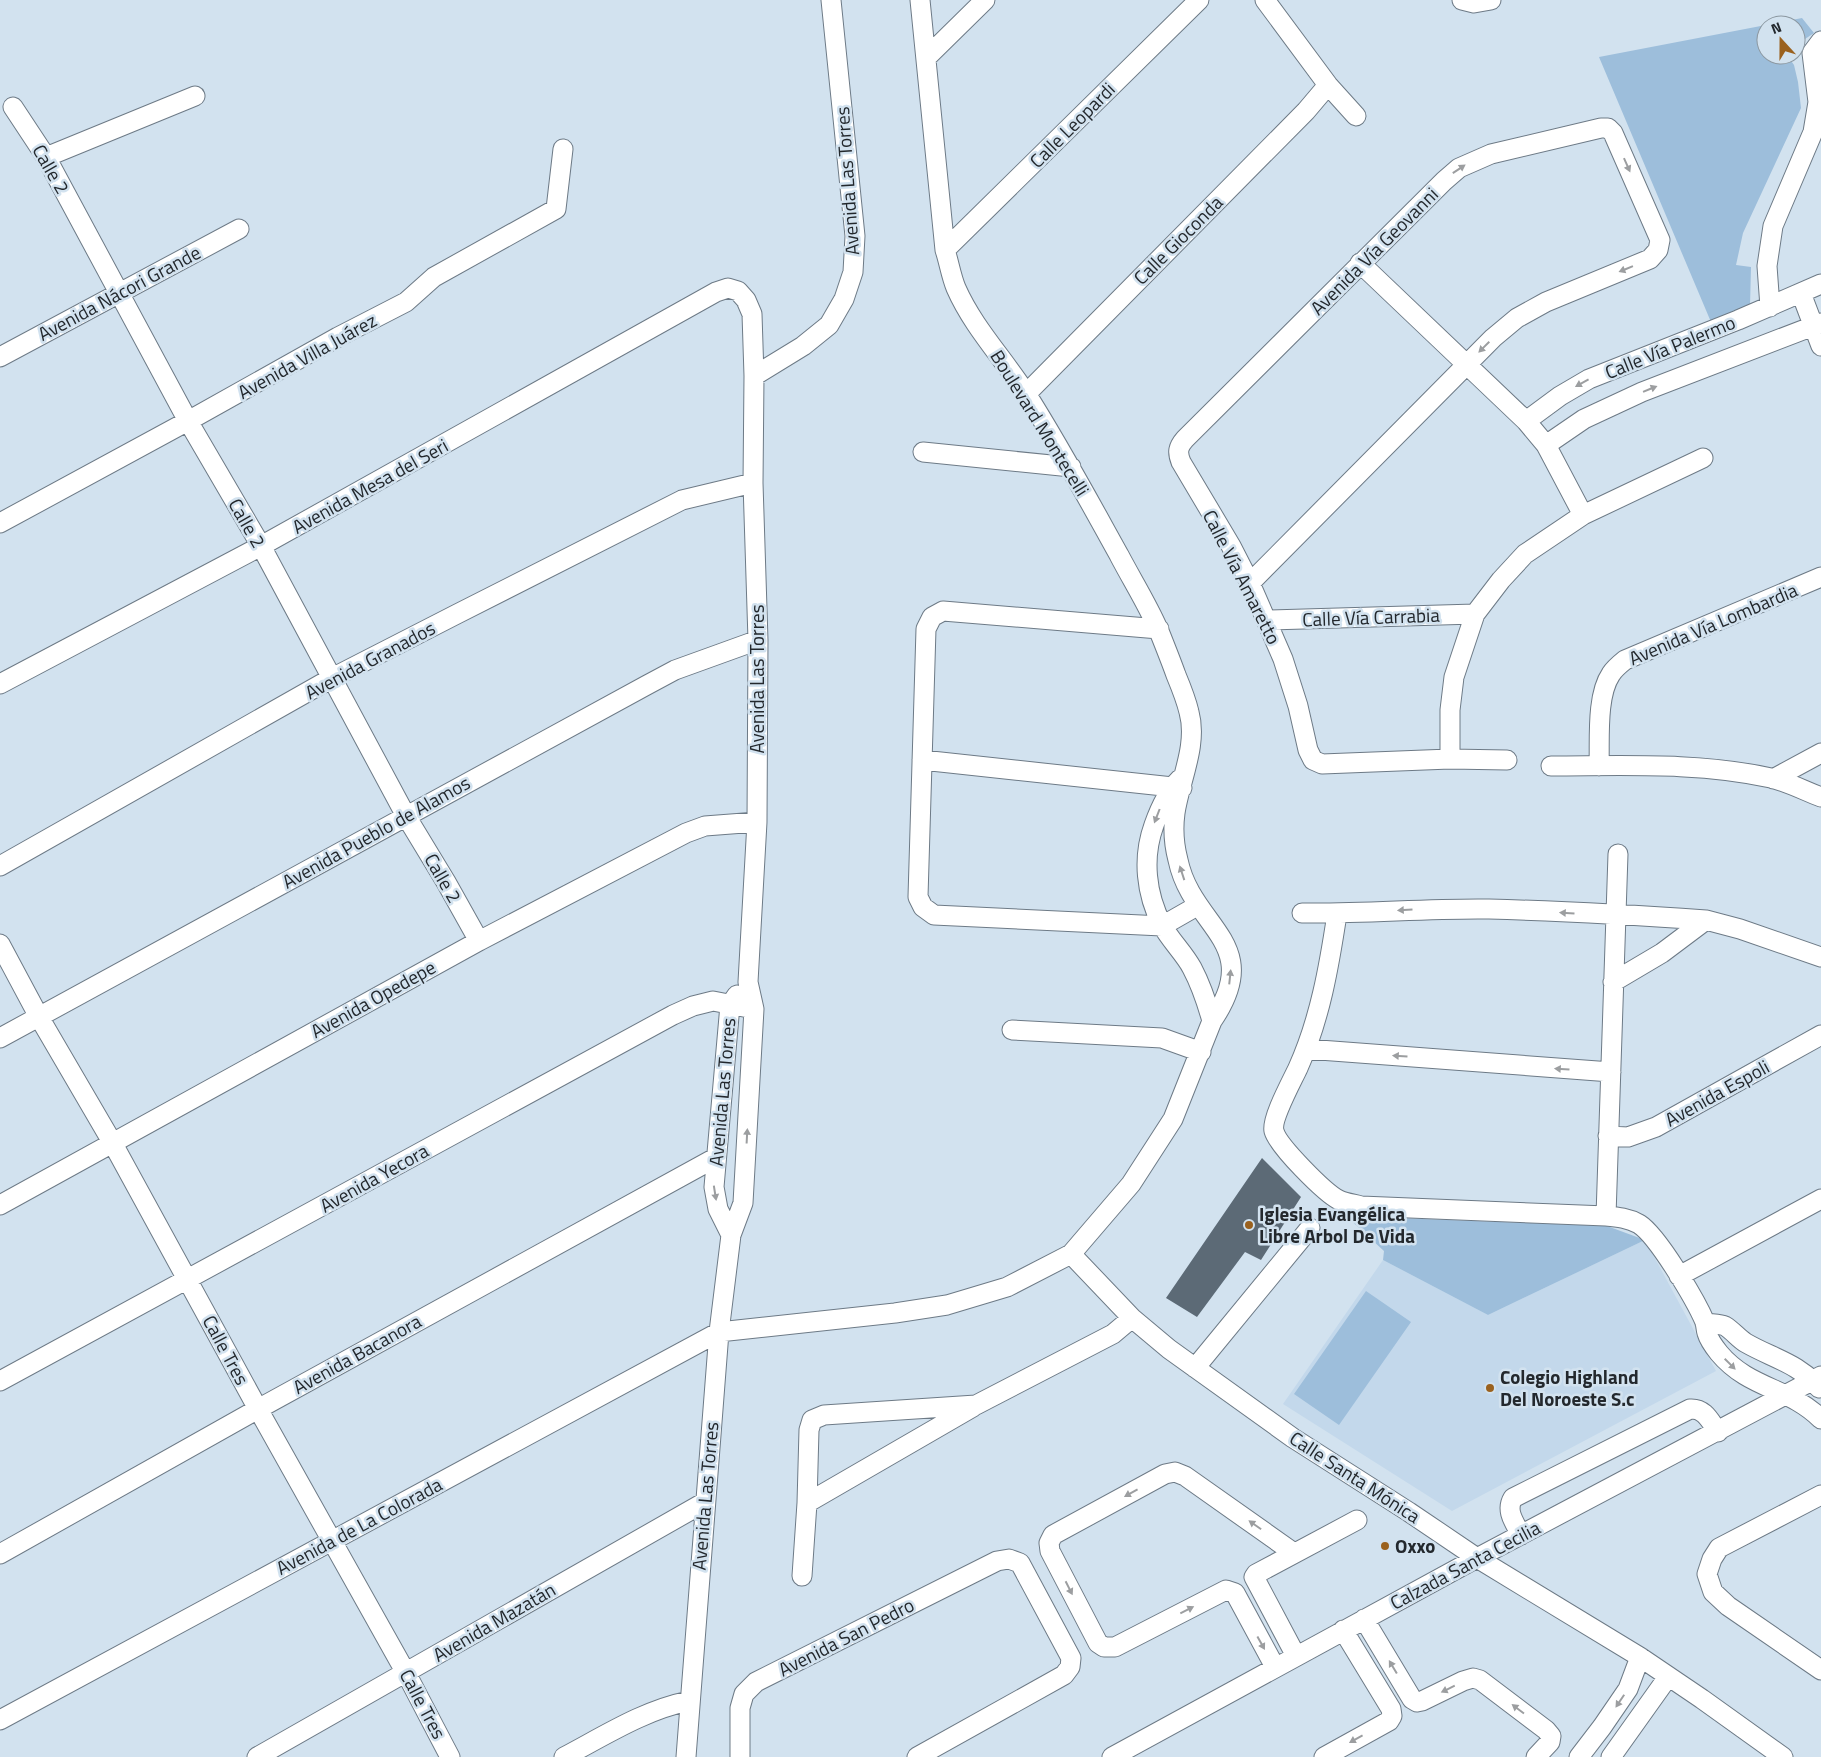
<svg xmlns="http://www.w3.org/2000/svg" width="1821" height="1757" viewBox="0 0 1821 1757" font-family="'Titillium Web',sans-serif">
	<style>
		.built { fill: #c3d8eb }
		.green { fill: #9dbedb }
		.building { fill: #5c6a76 }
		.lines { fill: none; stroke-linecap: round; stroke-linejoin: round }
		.minor-casing { stroke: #6d7a86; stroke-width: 21 }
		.minor { stroke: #fff; stroke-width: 19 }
		.oneway { fill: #9c9ea0 }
		.poi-dot { fill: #9a611e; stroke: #d2e2ef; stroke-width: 2 }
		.labels { text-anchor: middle; stroke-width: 5; stroke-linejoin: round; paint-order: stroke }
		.street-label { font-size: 19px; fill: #23282d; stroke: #d2e2ef }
		.poi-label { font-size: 19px; font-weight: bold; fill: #23282d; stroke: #d2e2ef; text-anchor: start }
	</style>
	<rect width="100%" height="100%" fill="#d2e2ef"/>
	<path class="built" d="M1645 1240 1716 1371 1452 1511 1283 1404 1383 1260 1488 1315Z"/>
	<path class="green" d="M1802 18 1814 33 1796 45V25H1767Z
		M1766 25V55H1787L1794 65 1798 82 1801 108 1743 233 1736 265 1751 267 1750 306 1711 322 1599 57Z
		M1346 1216 1607 1226 1645 1240 1488 1315 1383 1260 1384 1251Z
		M1366 1291 1411 1322 1339 1425 1294 1394Z"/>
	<path class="building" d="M1262 1158 1301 1197 1261 1260 1245 1252 1197 1317 1166 1298Z"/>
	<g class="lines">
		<defs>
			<path id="minor" d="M1265 0 1328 85 1356 116
				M1462 0 1474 3 1491 0
				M926 58 985 0
				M13 107 46 157 188 421 261 546 406 816 446 882 479 941
				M46 157 195 96
				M945 250 1199 0
				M1360 263 1526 421 1546 445 1583 515
				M1801 293 1821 346
				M1770 307 1767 266 1773 226 1813 132 1818 102 1812 53 1821 41
				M0 357 239 229
				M754 376 803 346 829 325 844 299 853 272 855 236 831 0
				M1026 394 1306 111 1328 85
				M1526 421 1560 396 1589 379 1738 320 1821 284
				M1546 445 1584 419 1642 392 1821 323
				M923 452 1071 467
				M0 523 188 421 338 337 406 302 434 277 556 209 563 149
				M1250 583 1493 338 1517 318 1546 302 1650 259 1658 250 1660 240 1613 133 1608 128H1601L1491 154 1459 168 1444 181 1185 439C1178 447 1177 452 1181 462L1231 546 1250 583 1283 659 1298 706 1308 750 1313 760 1322 764 1450 759 1507 760
				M1267 620 1475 614
				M1159 629 943 611 932 617 926 629 918 897 923 907 934 915 1162 926 1197 906
				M0 684 261 546 716 292 728 288 738 291 746 300 752 314 754 376 753 483 758 640 757 822 748 982 754 1009 743 1203 731 1235 719 1332 686 1757
				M1450 759V710L1454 677 1475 614 1501 580 1525 554 1583 515 1703 458
				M922 760 1182 788
				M1551 766C1624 766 1700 762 1771 778 1788 782 1805 791 1821 797
				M1599 766C1600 741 1596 696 1611 674 1614 669 1620 664 1625 660L1821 577
				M1180 779C1167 792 1160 808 1154 825 1142 858 1146 894 1162 925 1170 940 1184 953 1192 968 1201 985 1207 1003 1212 1021
				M1773 779 1821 753
				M0 866 332 678 457 614 682 500 753 483
				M1302 913C1365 914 1427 908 1489 909 1561 911 1634 915 1706 920L1740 929 1821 957
				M1337 914C1329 967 1320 1019 1298 1068 1292 1081 1271 1119 1274 1131 1278 1146 1325 1193 1339 1200 1345 1203 1354 1204 1361 1206L1606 1216C1618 1217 1628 1218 1639 1224 1658 1236 1696 1301 1705 1322 1706 1326 1706 1330 1707 1333 1709 1340 1715 1348 1719 1353 1749 1389 1789 1387 1821 1419
				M0 944 39 1017 112 1142 258 1409 406 1673 450 1757
				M1613 982 1662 953 1706 920
				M1012 1030 1162 1038 1201 1052
				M0 1038 647 685 675 670 758 640
				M1306 1049 1611 1072
				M1608 1136 1628 1137 1656 1127 1821 1035
				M0 1205 479 941 686 833 705 826 757 822
				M1606 1216 1618 854
				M731 1235 718 1209 714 1187 730 1005 737 995
				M1071 1254 1132 1318 1169 1349 1293 1438 1409 1512 1477 1558 1640 1657 1702 1699 1783 1757
				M1679 1276 1821 1199
				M1705 1323C1711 1324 1720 1324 1725 1326 1732 1330 1739 1339 1746 1343 1772 1358 1800 1364 1819 1388
				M1195 1368 1310 1228
				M0 1381 673 1015 693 1006 713 1001 754 1009
				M1821 1495 1719 1548 1712 1559 1707 1574 1713 1592 1728 1606 1821 1670
				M807 1503 973 1407
				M1521 1535C1515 1523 1505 1511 1513 1498L1690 1409C1705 1408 1710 1421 1718 1432
				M0 1554 258 1409 715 1158
				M802 1576 807 1503 809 1430 812 1420 824 1415 976 1405 1113 1334 1132 1318
				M1364 1619 1412 1699 1417 1702 1422 1701 1463 1681 1473 1678 1480 1680 1546 1730 1551 1736 1550 1742 1536 1757
				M1296 1656 1254 1577 1256 1574 1357 1520
				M1275 1667 1235 1593 1226 1590 1115 1647H1104L1098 1643 1050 1551 1049 1543 1053 1535 1165 1474 1175 1472 1185 1476 1294 1553
				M0 1720 719 1332 895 1313 947 1305 1007 1287 1071 1254 1131 1184 1173 1119 1212 1021C1266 943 1192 928 1178 860 1174 845 1173 828 1175 813 1180 780 1198 745 1189 712 1186 699 1181 687 1176 675 1171 661 1165 646 1159 631 1148 605 1132 580 1119 555 1089 501 1060 447 1027 395 1004 359 973 327 956 288 951 276 949 262 945 250L920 0
				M257 1757 705 1502
				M564 1757C604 1736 644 1710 689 1701
				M740 1757V1708L744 1694 756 1682 997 1561 1009 1559 1020 1563 1071 1658 1070 1667 1064 1675 917 1757
				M1112 1757 1477 1558 1821 1376
				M1324 1757 1389 1721 1392 1716 1391 1709 1343 1630
				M1579 1757 1602 1727 1628 1689 1640 1657
				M1611 1757 1668 1677"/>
		</defs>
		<use href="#minor" class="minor-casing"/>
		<use href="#minor" class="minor"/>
	</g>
	<defs><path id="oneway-solid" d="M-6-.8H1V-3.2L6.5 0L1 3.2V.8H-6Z" transform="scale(1.25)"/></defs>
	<g class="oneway">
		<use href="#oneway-solid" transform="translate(1627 165) rotate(66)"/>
		<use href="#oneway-solid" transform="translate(1459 169) rotate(-34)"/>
		<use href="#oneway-solid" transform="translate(1626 269) rotate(158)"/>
		<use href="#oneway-solid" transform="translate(1484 347) rotate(135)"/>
		<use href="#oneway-solid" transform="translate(1582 383) rotate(151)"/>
		<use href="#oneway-solid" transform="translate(1650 389) rotate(-22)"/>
		<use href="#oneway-solid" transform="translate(1157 816) rotate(111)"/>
		<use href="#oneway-solid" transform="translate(1182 873) rotate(-108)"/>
		<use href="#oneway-solid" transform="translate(1405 910) rotate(177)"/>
		<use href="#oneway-solid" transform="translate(1567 913) rotate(-177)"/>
		<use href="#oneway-solid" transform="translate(1230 977) rotate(-84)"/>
		<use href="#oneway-solid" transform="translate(1400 1056) rotate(-176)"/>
		<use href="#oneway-solid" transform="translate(1562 1069) rotate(-176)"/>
		<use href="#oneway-solid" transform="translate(747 1136) rotate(-87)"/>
		<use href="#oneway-solid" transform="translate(715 1193) rotate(81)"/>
		<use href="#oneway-solid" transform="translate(1730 1364) rotate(45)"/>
		<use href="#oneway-solid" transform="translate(1131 1493) rotate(151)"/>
		<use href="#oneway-solid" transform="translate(1255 1525) rotate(-145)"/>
		<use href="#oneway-solid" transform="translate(1069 1588) rotate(63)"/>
		<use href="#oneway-solid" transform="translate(1187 1610) rotate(-27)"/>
		<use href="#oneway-solid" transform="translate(1261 1643) rotate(61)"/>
		<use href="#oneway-solid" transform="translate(1393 1667) rotate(-121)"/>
		<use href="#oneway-solid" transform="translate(1448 1689) rotate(154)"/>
		<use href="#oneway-solid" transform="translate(1620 1701) rotate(124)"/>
		<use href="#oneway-solid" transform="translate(1518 1709) rotate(-143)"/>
		<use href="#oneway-solid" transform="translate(1356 1739) rotate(151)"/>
	</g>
	<g class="poi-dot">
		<circle cx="1249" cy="1225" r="5"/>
		<circle cx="1490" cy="1388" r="5"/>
		<circle cx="1385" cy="1546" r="5"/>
	</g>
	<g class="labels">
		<g class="street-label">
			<text transform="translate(1072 125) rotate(-45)" y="7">Calle Leopardi</text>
			<text transform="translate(51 169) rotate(60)" y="7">Calle 2</text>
			<text transform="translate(847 181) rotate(-94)" y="7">Avenida Las Torres</text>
			<text transform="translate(1178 240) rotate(-45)" y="7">Calle Gioconda</text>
			<text transform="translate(1374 251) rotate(-45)" y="7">Avenida Vía Geovanni</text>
			<text transform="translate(119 293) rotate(-28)" y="7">Avenida Nácori Grande</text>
			<text transform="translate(1670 347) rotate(-22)" y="7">Calle Vía Palermo</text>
			<text transform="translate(307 356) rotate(-29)" y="7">Avenida Villa Juárez</text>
			<text transform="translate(1040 423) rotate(58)" y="7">Boulevard Montecelli</text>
			<text transform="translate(370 486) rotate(-29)" y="7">Avenida Mesa del Seri</text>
			<text transform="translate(247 523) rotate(60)" y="7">Calle 2</text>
			<text transform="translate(1242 577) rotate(63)" y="7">Calle Vía Amaretto</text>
			<text transform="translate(1371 617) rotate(-2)" y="7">Calle Vía Carrabia</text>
			<text transform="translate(1713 624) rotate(-23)" y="7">Avenida Vía Lombardia</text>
			<text transform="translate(370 660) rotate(-28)" y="7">Avenida Granados</text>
			<text transform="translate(757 679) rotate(-90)" y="7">Avenida Las Torres</text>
			<text transform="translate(376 832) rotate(-29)" y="7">Avenida Pueblo de Alamos</text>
			<text transform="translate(443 878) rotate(60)" y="7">Calle 2</text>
			<text transform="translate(373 999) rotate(-29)" y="7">Avenida Opedepe</text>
			<text transform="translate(722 1092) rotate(-85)" y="7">Avenida Las Torres</text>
			<text transform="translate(1717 1093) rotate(-29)" y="7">Avenida Espoli</text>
			<text transform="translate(374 1178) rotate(-29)" y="7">Avenida Yecora</text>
			<text transform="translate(226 1350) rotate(62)" y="7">Calle Tres</text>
			<text transform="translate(357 1354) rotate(-29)" y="7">Avenida Bacanora</text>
			<text transform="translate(1355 1477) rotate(33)" y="7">Calle Santa Mónica</text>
			<text transform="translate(705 1496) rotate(-85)" y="7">Avenida Las Torres</text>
			<text transform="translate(359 1526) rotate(-28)" y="7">Avenida de La Colorada</text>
			<text transform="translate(1465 1565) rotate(-28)" y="7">Calzada Santa Cecilia</text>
			<text transform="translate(494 1622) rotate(-30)" y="7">Avenida Mazatán</text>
			<text transform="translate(846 1637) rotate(-27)" y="7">Avenida San Pedro</text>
			<text transform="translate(423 1704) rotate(62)" y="7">Calle Tres</text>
		</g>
		<g class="poi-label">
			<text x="1259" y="1221">Iglesia Evangélica<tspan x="1259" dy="22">Libre Arbol De Vida</tspan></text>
			<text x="1500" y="1384">Colegio Highland<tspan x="1500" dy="22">Del Noroeste S.c</tspan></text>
			<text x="1395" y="1553">Oxxo</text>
		</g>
	</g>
	<g transform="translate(1781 40) rotate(339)"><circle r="24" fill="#d2e2ef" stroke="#8c98a1"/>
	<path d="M0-4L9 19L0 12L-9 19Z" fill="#9a611e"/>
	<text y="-8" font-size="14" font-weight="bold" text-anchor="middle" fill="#23282d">N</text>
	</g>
</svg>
